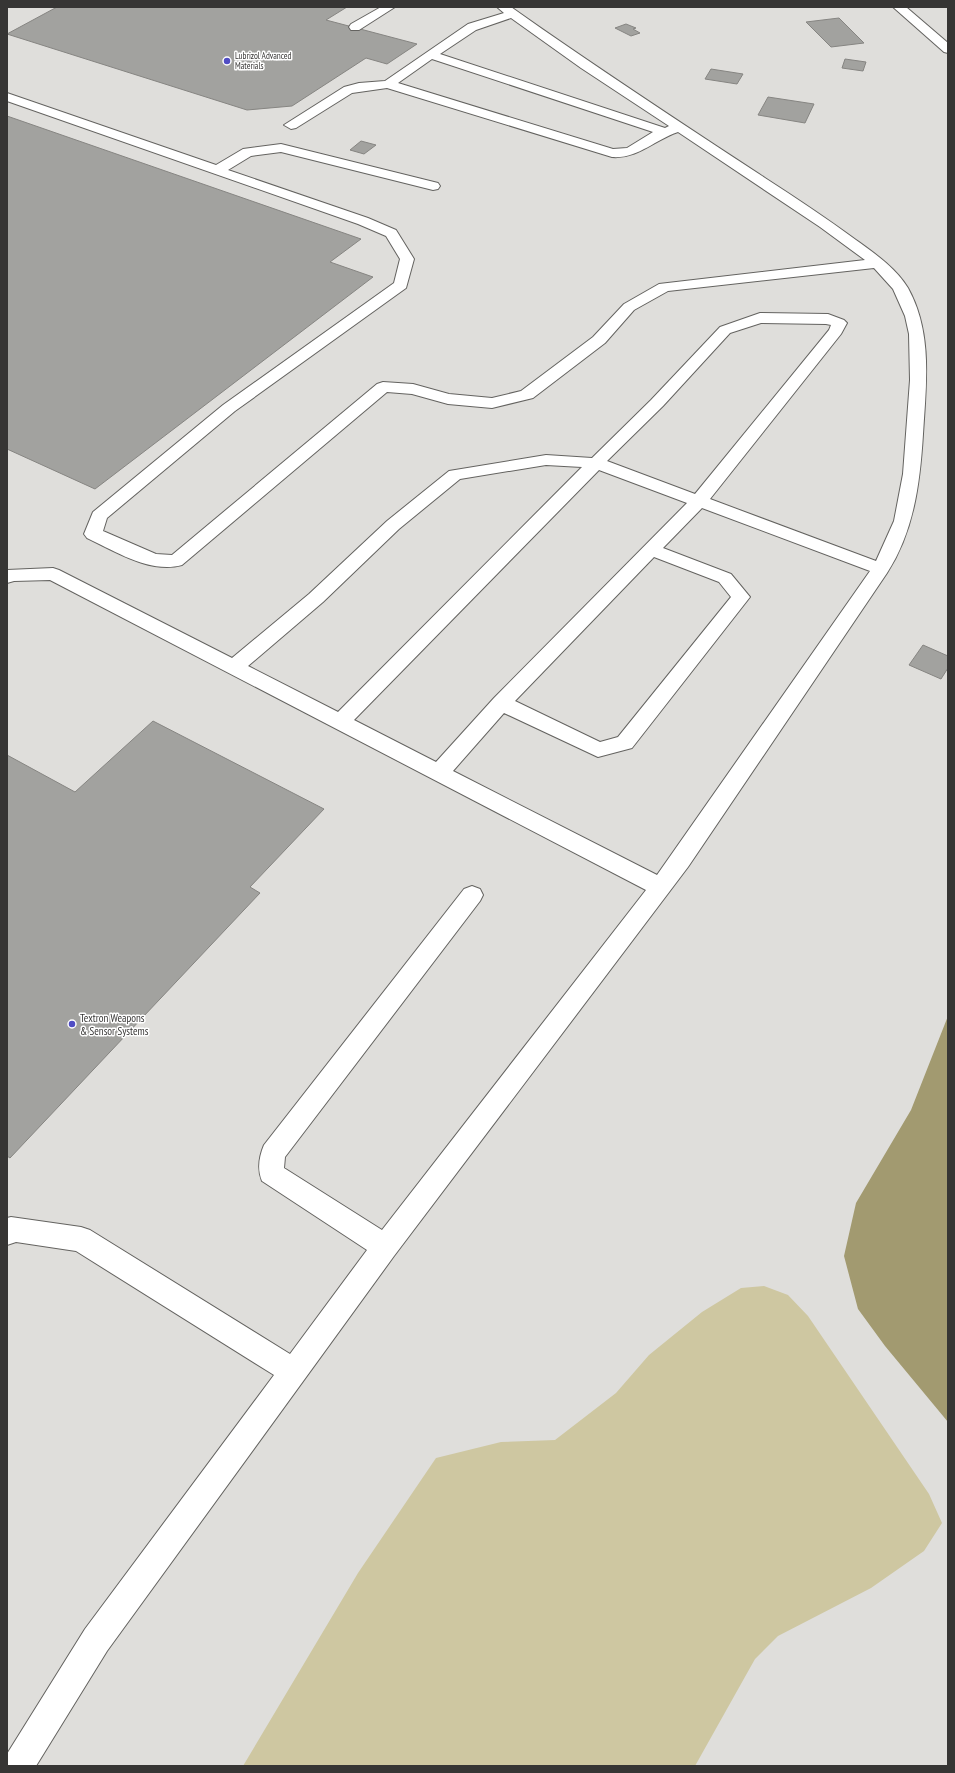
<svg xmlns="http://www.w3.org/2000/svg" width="955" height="1773" viewBox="0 0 955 1773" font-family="'PT Sans Narrow',sans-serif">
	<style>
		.green { fill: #cec7a1 }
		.water { fill: #a29a70 }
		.building { fill: #a2a29f; stroke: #868582 }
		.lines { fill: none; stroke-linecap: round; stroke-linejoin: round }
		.minor-casing { stroke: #646360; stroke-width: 2 }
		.minor { fill: #fff; fill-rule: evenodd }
		.poi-dot { fill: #504dc4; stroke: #fff; stroke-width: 1.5 }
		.labels { text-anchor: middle; stroke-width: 3; stroke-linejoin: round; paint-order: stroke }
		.far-poi-label { font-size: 9px; fill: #363534; stroke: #fff; text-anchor: start }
		.poi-label { font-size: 11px; fill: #363534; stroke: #fff; text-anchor: start }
	</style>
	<rect width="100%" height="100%" fill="#dfdedb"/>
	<path class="green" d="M764 1286 788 1295 808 1316 929 1494 942 1523 924 1551 871 1588 778 1636 755 1659 695 1766H243L358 1573 436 1458 501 1442 555 1440 616 1393 649 1355 702 1312 741 1288Z"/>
	<path class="water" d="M948 1016V1422L885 1346 858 1309 844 1256 856 1203 911 1110Z"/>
	<path class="building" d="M57 7H347L326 20 417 44 387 64 366 58 292 106 247 110 7 34Z
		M839 18 864 43 831 47 806 22Z
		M626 24 636 28 633 29 640 33 631 36 615 28Z
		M845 59 866 62 863 71 842 68Z
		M711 69 743 74 737 84 705 79Z
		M768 97 814 104 805 123 758 115Z
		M7 116 361 239 330 262 373 277 95 489 7 449Z
		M361 141 376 145 364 154 350 150Z
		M923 645 948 656V668L941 679 909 665Z
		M153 721 324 809 250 887 260 893 10 1158 7 1156V755L75 792Z"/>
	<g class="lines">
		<defs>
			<path id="minor" d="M381 7H395L359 30H351L349 27 351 24Z
				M497 7H511C594 66 680 122 765 178 796 198 826 218 856 240 874 253 896 268 908 288 933 333 926 385 923 434 920 483 914 531 887 573L688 867 394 1256 107 1651 36 1766H7V1754L85 1629 274 1375 76 1251 16 1242 7 1245V1218L11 1217 81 1227 90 1230 290 1354 367 1250 262 1181C257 1169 259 1157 264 1145L464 889 472 886 480 889 483 895 480 901 285 1157 284 1168 382 1230 646 890 50 580 14 581 7 583V570L53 568 59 570 232 658 309 594 387 521 449 471 546 455 592 458 651 400 720 327 760 313 828 314 844 320 847 323 841 334 710 499 876 561 894 521 903 474 910 380 909 334 905 316 893 289 874 268 668 291 634 310 605 343 533 398 492 408 448 404 412 394 387 392 182 565C150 574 115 551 87 538L84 534 93 512 223 405 394 283 400 259 386 236 358 224 7 101V93L216 165 243 149 281 144 438 183 440 186 438 189 433 190 281 152 251 156 228 170 368 218 396 230 414 259 406 288 235 411 107 518 103 531 156 554 172 555 377 384 383 382 413 384 449 394 492 398 521 391 593 337 624 304 659 284 865 260 820 227 678 132C654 140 638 159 612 157L387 88 352 93 296 128 291 129 284 125 344 87 359 83 385 81 468 24 504 13ZM511 18 581 68 669 126 665 128 440 54 476 30ZM432 59 653 132 627 148 613 149 398 83ZM761 323 826 324 831 325 829 330 695 494 607 461 663 406 730 333ZM546 465 582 467 338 712 248 666 323 602 399 529 460 479ZM599 470 687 503 494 698 436 762 354 720ZM702 508 870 571 657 875 453 771 504 713 598 757 632 748 750 597 731 574 663 548ZM654 557 719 582 731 597 618 737 600 742 515 701Z
				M893 7H906L948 43V53L944 52Z"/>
		</defs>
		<use href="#minor" class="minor-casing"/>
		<use href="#minor" class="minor"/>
	</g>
	<g class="poi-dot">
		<circle cx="227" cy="61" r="4"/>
		<circle cx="72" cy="1024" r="4"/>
	</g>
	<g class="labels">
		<g class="far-poi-label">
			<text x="235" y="59">Lubrizol Advanced<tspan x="235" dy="10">Materials</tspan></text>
		</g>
		<g class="poi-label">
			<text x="80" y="1022">Textron Weapons<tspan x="80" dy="13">&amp; Sensor Systems</tspan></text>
		</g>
	</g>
	<rect width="955" height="1773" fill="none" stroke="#363534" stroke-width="16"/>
</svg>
